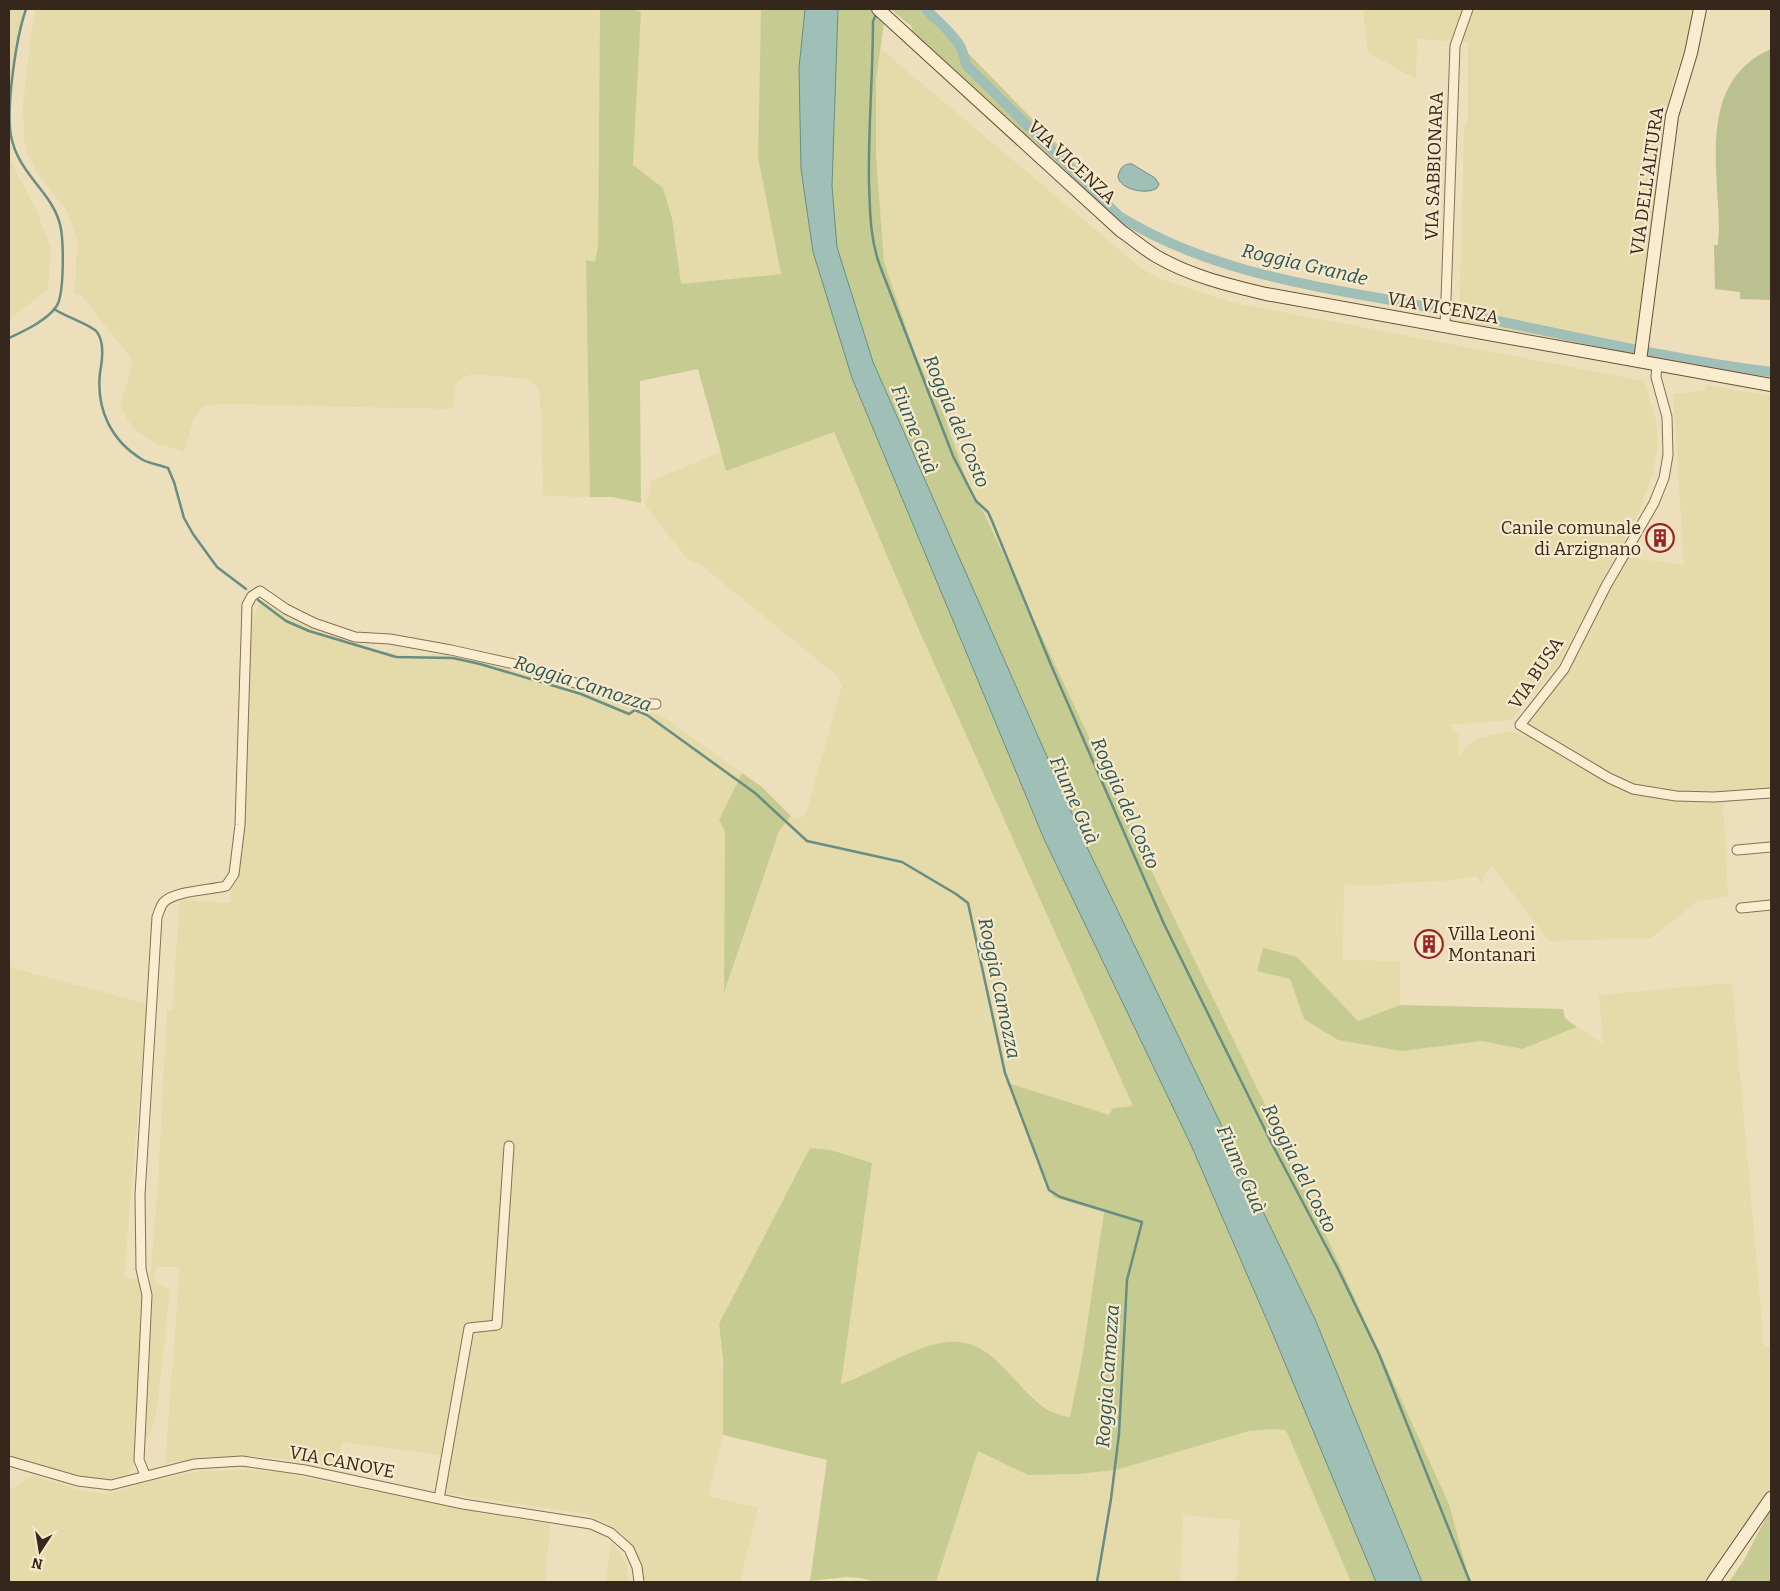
<svg xmlns="http://www.w3.org/2000/svg" width="1780" height="1591" viewBox="0 0 1780 1591" font-family="Bitter,serif">
	<style>
		.farmland { fill: #e4daaa }
		.green { fill: #c6cc91 }
		.cemetery { fill: #bbc091 }
		.water { fill: #a0bfb6; stroke: #688d83 }
		.lines { fill: none; stroke-linecap: round; stroke-linejoin: round }
		.stream { stroke: #688d83; stroke-width: 2.5 }
		.canal { stroke: #a0bfb6; stroke-width: 10 }
		.street-casing { stroke: #866f56; stroke-width: 11 }
		.secondary-casing { stroke: #685039; stroke-width: 14 }
		.street { stroke: #f9eccf; stroke-width: 9 }
		.secondary { stroke: #f9eccf; stroke-width: 12 }
		.labels { text-anchor: middle; stroke-width: 4.5; stroke-linejoin: round; paint-order: stroke }
		.street-label { font-size: 18px; fill: #35271b; stroke: #f6e9cc }
		.poi-label { font-size: 18px; fill: #35271b; stroke: #f6e9cc; text-anchor: end }
		.water-label { font-size: 19px; font-style: italic; fill: #2a5552; stroke: #f6e9cc }
	</style>
	<rect width="100%" height="100%" fill="#eedfbc"/>
	<path class="farmland" d="M9 9H23L9 110Z
		M36 9H600L598 246 595 262 586 260 590 497 546 496 543 492 540 397 537 386 528 379 474 374 466 376 458 381 455 389 453 406 451 409 216 404 203 407 194 418 184 451 157 444 134 430 120 407 133 361 82 296 75 294 77 240 71 222 67 211 37 173 28 155 24 139 23 105 31 36Z
		M633 9H761L758 157 781 274 681 285 672 218 663 188 633 165 641 12Z
		M1363 9H1692L1687 41 1672 85 1664 123 1636 354 1459 322 1464 128 1468 121V42L1417 39 1416 79 1368 53Z
		M881 49 1141 268 1160 279 1235 303 1644 381 1656 419 1658 445 1652 475 1640 510 1558 665 1511 720 1449 725 1459 735V757L1467 746 1479 738 1510 731 1529 738 1518 726 1568 668 1588 633 1627 557 1684 565 1673 394 1705 390 1706 385 1771 396V795L1723 803 1728 896 1698 901 1651 938 1549 941 1492 866 1484 875 1483 884 1476 876 1456 880 1355 886 1344 884 1343 960 1400 961V1005L1358 1021 1297 957 1257 971 1290 979 1304 1019 1402 1051 1482 1041 1522 1049 1577 1027 1603 1044 1599 995 1732 983 1764 1346 1771 1347V1493L1711 1582H1470L1448 1504 1279 1133 1163 895 984 513 972 496 945 418 916 356 884 262 876 155V80Z
		M9 135 11 161 37 212 51 248 48 289 9 320Z
		M833 431 1133 1106 1113 1108 1109 1116 1009 1083 1053 1197 1104 1212 1082 1358 1070 1417 1057 1415 1040 1403 1013 1378 1000 1362 947 1342 917 1351 841 1384 872 1163 719 1324 725 1409 723 1435 708 1496 758 1508 740 1582H643L640 1562 630 1543 623 1534 601 1520 586 1514 443 1493 472 1339 462 1335 441 1455 342 1442 338 1470 279 1458 250 1456 200 1457 165 1464 180 1267H156L155 1283 170 1289 158 1400 154 1424 128 1474 115 1479 98 1480 9 1456V967L147 1004 124 1276 150 1283 158 1184 167 1009 172 1010 180 900 230 903 252 619 261 600 299 623 377 650 408 656 448 655 492 664 550 679 662 716 742 773 719 820 725 831V991L779 831 791 816 797 819 804 816 807 810 842 686 836 675 701 565 691 561 684 555 646 506 651 481 721 452 726 471Z
		M1275 1429 1286 1430 1351 1582H1236L1240 1520 1183 1515 1180 1582H936L978 1451 1028 1475 1116 1470 1249 1431Z
		M249 1470 277 1472 481 1513 550 1524 545 1582H9V1491L32 1475 84 1491 107 1494 151 1481 202 1471Z
		M611 1542 619 1551 627 1567 629 1582H606Z"/>
	<path class="green" d="M600 9H633L641 12 633 165 663 188 672 218 681 284 781 274 758 157 761 9H805L799 68 813 252 852 378 1044 839 1191 1145 1272 1332 1376 1582H1351L1286 1430 1275 1429 1249 1431 1116 1470 1077 1474 1028 1475 978 1451 936 1582H876L861 1578 846 1577 810 1581 827 1460 723 1435V1360L719 1324 810 1148 831 1150 872 1163 841 1384C873 1373 915 1345 948 1342 1004 1336 1020 1412 1070 1417L1082 1358 1104 1212 1053 1197 1008 1083 1109 1115 1113 1108 1133 1106 919 630 834 432 726 471 698 369 640 381 641 503 612 497H590L586 260 595 262 598 246Z
		M838 9H886L876 80V155L884 262 916 356 945 418 972 496 984 513 1163 895 1279 1133 1449 1504 1470 1582H1422L1315 1319 1086 845 873 362 837 247 832 186Z
		M891 9H925L1091 179 1083 185 911 33 912 27Z
		M742 773 762 787 791 816 779 831 724 993 725 831 719 820Z
		M1263 948 1297 957 1358 1021 1400 1005 1563 1009 1565 1018 1577 1027 1522 1049 1482 1041 1402 1051 1338 1040 1304 1019 1290 979 1257 971Z
		M1771 1508V1582H1729L1744 1560Z"/>
	<path class="cemetery" d="M1771 49V300L1740 299V292L1715 289 1714 245H1718L1719 229C1718 165 1698 81 1771 49Z"/>
	<path class="water" d="M805 9H838L832 186 837 247 873 362 1086 845 1315 1319 1422 1582H1376L1272 1332 1191 1145 1044 839 852 378 813 252 801 169 799 68Z
		M1132 164 1155 178 1159 184 1157 188C1147 195 1121 190 1118 177 1119 169 1124 163 1132 164Z"/>
	<g class="lines">
		<path class="stream" d="M877 13 873 21C873 75 868 129 869 183 870 212 870 239 880 266L953 456 976 501 988 512 992 521 1051 665 1164 924 1271 1142 1338 1269 1379 1354 1470 1582
			M54 309C64 316 93 326 97 332 105 343 102 361 100 373 96 409 111 441 143 460 151 464 160 465 168 468L174 482 184 518 193 534 217 567 246 589
			M9 338C24 331 46 321 56 307 65 295 64 235 59 221 50 191 18 173 11 136 6 106 16 38 26 9
			M258 600 286 621 309 631 396 657 453 658 480 664 581 694 629 714 635 710 647 715 755 793 807 841 902 862 956 894 968 903 1005 1073 1049 1190 1060 1197 1142 1222 1127 1280 1119 1434 1111 1499 1097 1582"/>
		<path class="canal" d="M926 9C937 21 954 34 961 48 964 54 964 61 968 67L1119 216C1222 280 1343 289 1459 313 1563 334 1666 359 1771 372"/>
		<defs>
			<path id="street" d="M1445 327 1455 46 1468 9
				M1657 364 1656 377 1667 417 1668 455 1664 478 1654 503 1606 586 1564 669 1520 725 1609 778 1633 789 1676 796 1714 797 1771 793
				M1737 850 1771 847
				M1741 908 1771 905
				M9 1461 78 1481 111 1485 194 1464 242 1461 305 1470 463 1504 591 1524 611 1533 629 1549 637 1567 639 1582
				M145 1475 139 1460 147 1295 141 1269 140 1195 157 917C159 913 160 906 164 902 174 891 210 890 226 886L234 874 240 825 247 605 252 596 260 591 286 609 314 623 355 637 390 639 451 650 523 666 640 704H656
				M439 1499 469 1328 497 1325 509 1146"/>
			<path id="secondary" d="M878 9 1121 231C1133 239 1144 249 1156 256 1190 276 1228 285 1266 294L1771 385
				M1640 361 1672 116 1691 53 1700 9
				M1713 1582 1771 1498"/>
		</defs>
		<use href="#street" class="street-casing"/>
		<use href="#secondary" class="secondary-casing"/>
		<use href="#street" class="street"/>
		<use href="#secondary" class="secondary"/>
	</g>
	<defs>
		<symbol id="building-ring" viewBox="-11 -11 22 22"><circle r="9.5" fill="#f6e9cc" stroke="#962527" stroke-width="1.5"/><path d="M-4-6H4V6H1V3H-1V6H-4ZM-2.5-4.3h1.7v1.8h-1.7ZM.8-4.3h1.7v1.8H.8ZM-2.5-1h1.7V.8h-1.7ZM.8-1h1.7V.8H.8Z" fill="#962527"/></symbol>
	</defs>
	<g fill-rule="evenodd">
		<use href="#building-ring" x="1644" y="522" width="32" height="32"/>
		<use href="#building-ring" x="1413" y="928" width="32" height="32"/>
	</g>
	<g class="labels">
		<g class="street-label">
			<text transform="translate(1072 162) rotate(43)" y="6">VIA VICENZA</text>
			<text transform="translate(1434 166) rotate(-88)" y="6">VIA SABBIONARA</text>
			<text transform="translate(1647 181) rotate(-82)" y="6">VIA DELL'ALTURA</text>
			<text transform="translate(1443 308) rotate(10)" y="6">VIA VICENZA</text>
			<text transform="translate(1536 673) rotate(-56)" y="6">VIA BUSA</text>
			<text transform="translate(342 1462) rotate(11)" y="6">VIA CANOVE</text>
		</g>
		<g class="poi-label">
			<text x="1641" y="534">Canile comunale<tspan x="1641" dy="21">di Arzignano</tspan></text>
			<text x="1448" y="940" text-anchor="start">Villa Leoni<tspan x="1448" dy="21">Montanari</tspan></text>
		</g>
		<g class="water-label">
			<text transform="translate(1305 264) rotate(13)" y="7">Roggia Grande</text>
			<text transform="translate(957 421) rotate(67)" y="7">Roggia del Costo</text>
			<text transform="translate(915 429) rotate(68)" y="7">Fiume Guà</text>
			<text transform="translate(583 683) rotate(18)" y="7">Roggia Camozza</text>
			<text transform="translate(1075 800) rotate(66)" y="7">Fiume Guà</text>
			<text transform="translate(1126 803) rotate(66)" y="7">Roggia del Costo</text>
			<text transform="translate(1000 988) rotate(78)" y="7">Roggia Camozza</text>
			<text transform="translate(1300 1168) rotate(63)" y="7">Roggia del Costo</text>
			<text transform="translate(1242 1169) rotate(66)" y="7">Fiume Guà</text>
			<text transform="translate(1107 1376) rotate(-86)" y="7">Roggia Camozza</text>
		</g>
	</g>
	<rect width="1780" height="1591" fill="none" stroke="#35271b" stroke-width="20"/>
	<g transform="translate(40 1551) rotate(192)" stroke="#f6e9cc" stroke-width="4" paint-order="stroke">
	<path d="M0-4L9 19L0 12L-9 19Z" fill="#35271b"/>
	<text y="-8" font-size="14" font-weight="bold" text-anchor="middle" fill="#35271b">N</text>
	</g>
</svg>
